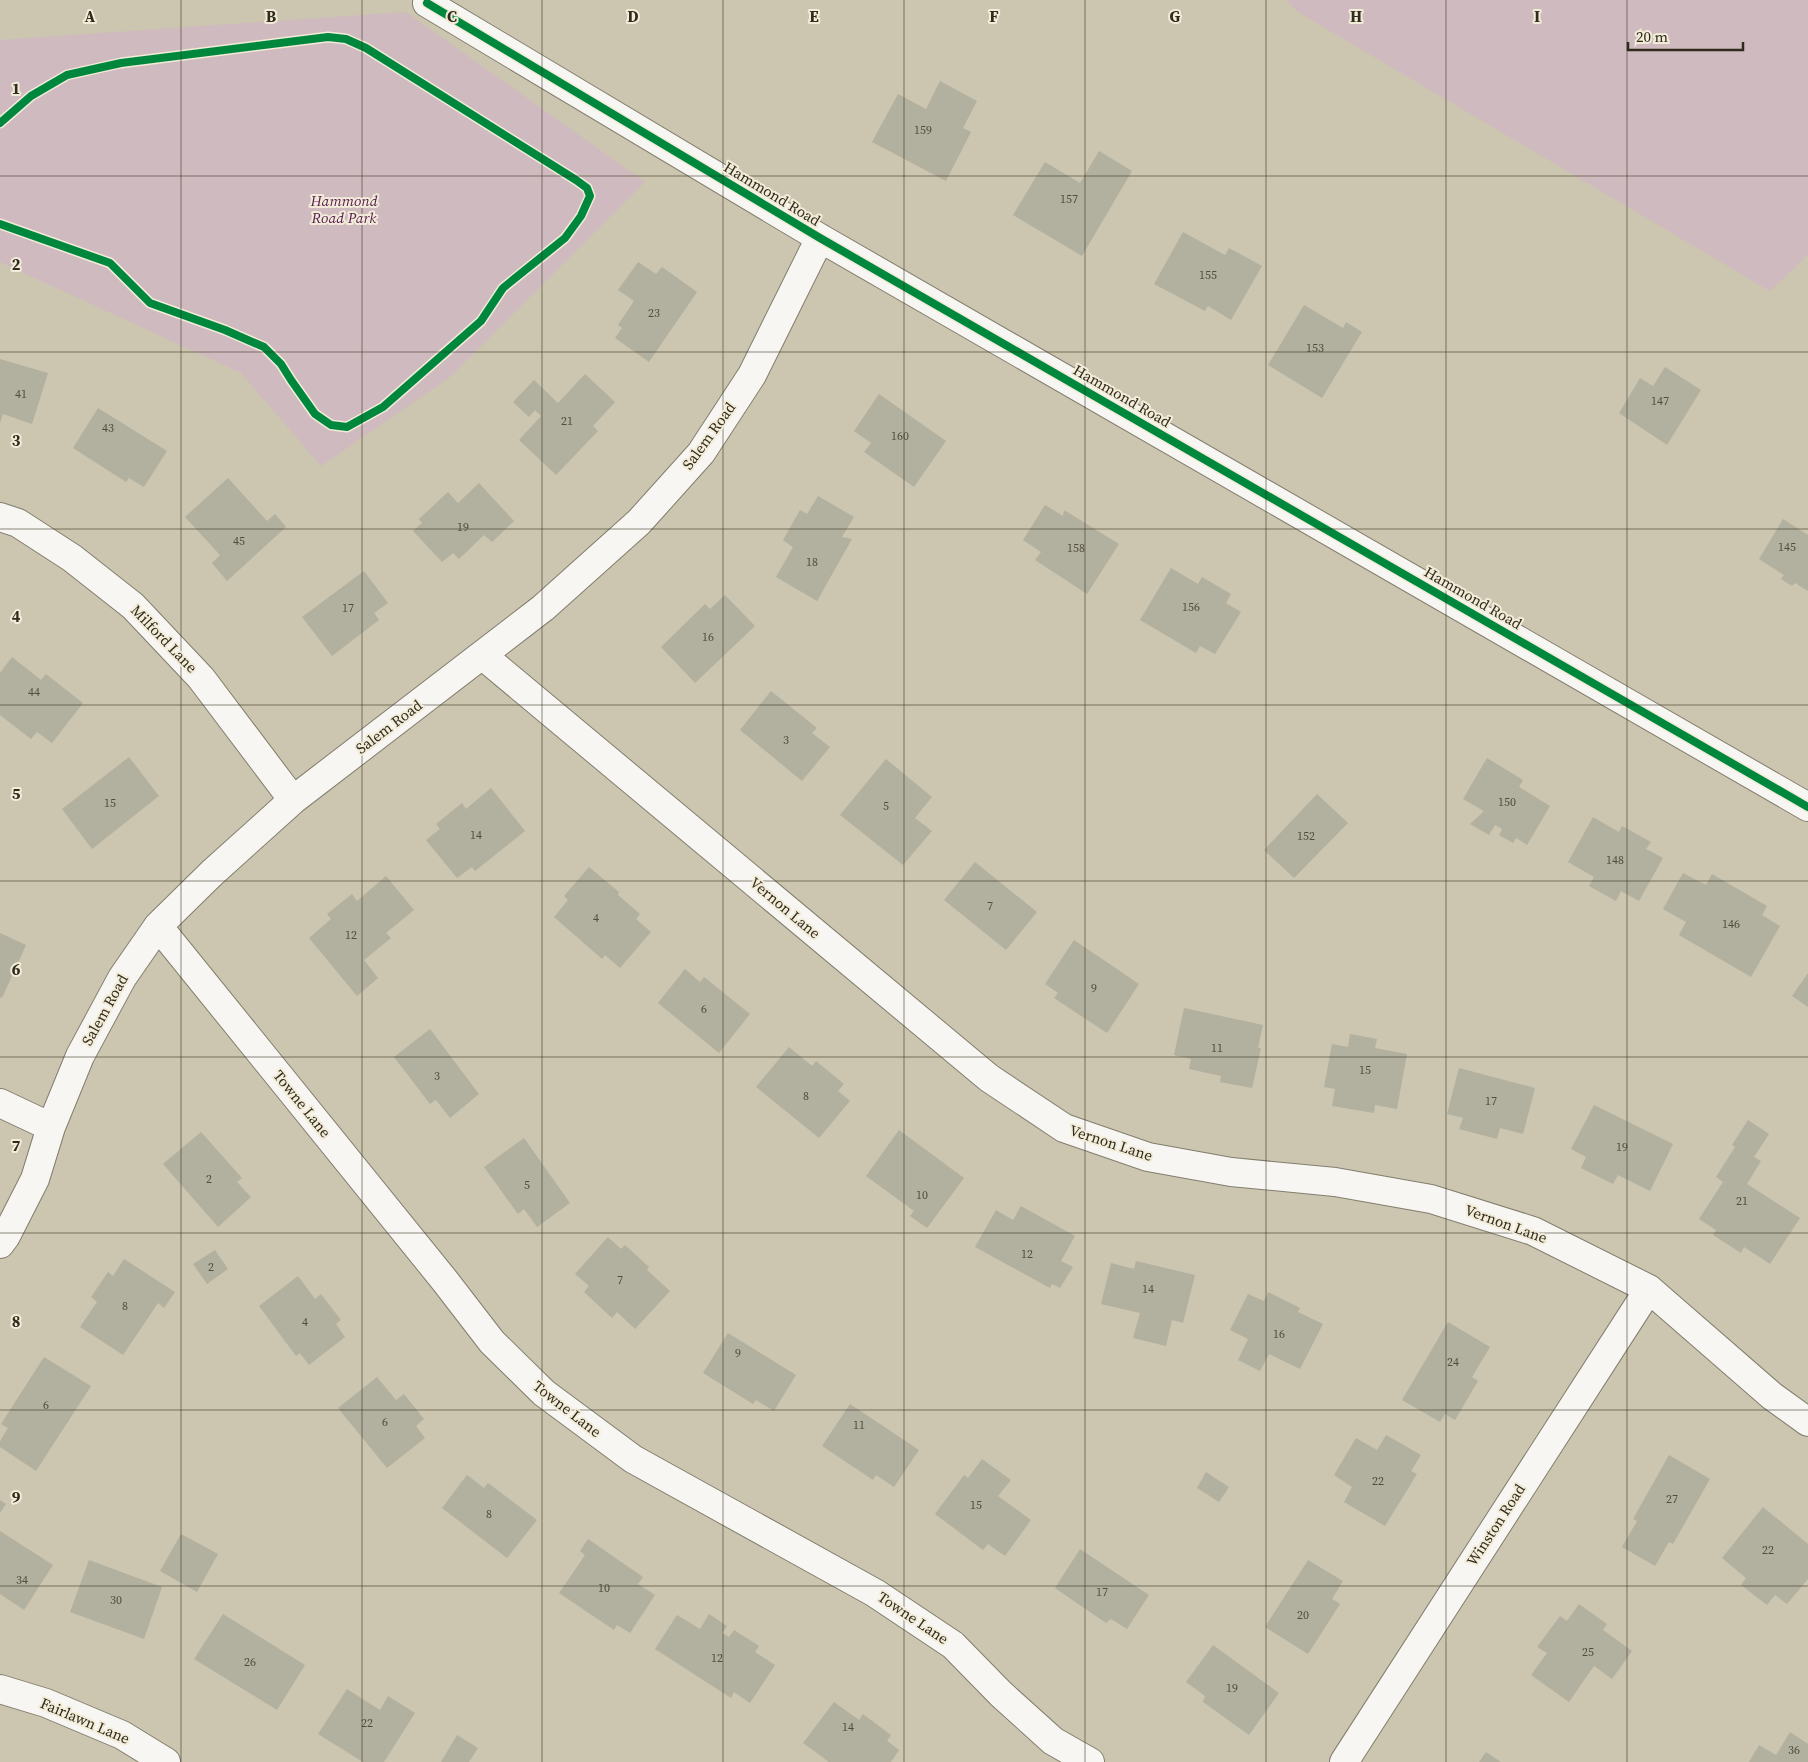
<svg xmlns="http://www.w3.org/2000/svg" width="1808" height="1762" viewBox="0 0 1808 1762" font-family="'Source Serif 4',serif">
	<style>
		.green { fill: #cfbabf }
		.building { fill: #b2b09f }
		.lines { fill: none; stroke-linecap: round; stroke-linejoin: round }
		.street-casing { stroke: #827e6d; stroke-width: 30 }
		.street { stroke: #f7f6f3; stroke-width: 28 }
		.cycleway-casing { stroke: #f2ecd9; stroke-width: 11 }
		.cycleway { stroke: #00873e; stroke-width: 8 }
		.grid { fill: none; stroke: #302b1c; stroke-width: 1; stroke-opacity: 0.55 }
		.labels { text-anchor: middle; stroke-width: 4; stroke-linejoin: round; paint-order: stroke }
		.number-label { font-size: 12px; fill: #514d3e }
		.street-label { font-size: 15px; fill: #302b1c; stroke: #f2ecd9 }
		.park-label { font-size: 15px; font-style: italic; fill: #571c4f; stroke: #f2ecd9 }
		.grid-label { font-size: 16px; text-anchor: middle; font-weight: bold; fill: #302b1c; stroke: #f2ecd9; stroke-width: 4; stroke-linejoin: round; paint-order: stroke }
	</style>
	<rect width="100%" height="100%" fill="#ccc5b0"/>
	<path class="green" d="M1286 0H1808V255L1770 291 1298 12Z
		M406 12 645 182 450 377 321 466 241 373 0 262V40Z"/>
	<path class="building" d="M940 81 977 101 963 128 971 132 946 181 872 142 898 94 926 109Z
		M1099 151 1132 171 1082 256 1013 215 1045 162 1080 183Z
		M1183 232 1225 255 1229 248 1262 266 1231 320 1208 306 1205 311 1154 284Z
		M638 262 656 274 662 267 697 292 649 362 615 338 622 328 618 325 634 301 618 290Z
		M1304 305 1343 328 1346 322 1362 332 1322 398 1268 365Z
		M0 359 48 373 32 424 3 414 0 423Z
		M1665 367 1701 390 1667 445 1619 413 1640 378 1653 386Z
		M585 374 615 402 593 426 598 431 556 475 519 440 541 416 535 410 529 417 513 402 534 380 558 403Z
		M879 394 946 441 914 487 864 452 871 443 854 431Z
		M98 408 167 451 144 487 129 478 126 482 73 448Z
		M228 478 267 521 275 514 286 527 227 581 212 563 220 555 185 517Z
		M479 483 514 521 492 542 484 535 459 559 453 553 442 562 413 531 422 523 419 519 448 492 458 503Z
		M818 496 854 517 842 537 852 539 817 601 776 577 793 547 783 540 800 510 807 514Z
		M1045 505 1063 516 1064 510 1119 544 1087 594 1035 560 1041 552 1023 540Z
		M1783 519 1808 535V591L1795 583 1792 586 1781 579 1784 575 1759 559Z
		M1171 568 1198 584 1202 577 1231 594 1226 603 1241 612 1215 654 1200 646 1196 653 1140 620Z
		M364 571 388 603 374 613 379 620 332 656 302 617Z
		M725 595 755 626 695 683 661 647 705 604 710 609Z
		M12 657 41 680 46 674 83 703 52 743 37 732 31 739 0 715V673Z
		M771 691 817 728 812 733 830 747 802 781 740 730Z
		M129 757 159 796 92 849 62 809Z
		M1487 758 1523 780 1519 787 1550 806 1527 845 1516 838 1513 843 1499 835 1502 829 1495 825 1489 835 1470 824 1484 811 1463 799Z
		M886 759 932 797 915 818 932 831 903 865 840 815Z
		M491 788 525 831 475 871 472 867 457 878 426 840 440 829 436 824 462 803 466 809Z
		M1317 794 1348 823 1294 878 1264 850Z
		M1593 817 1619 832 1622 826 1651 842 1646 849 1663 858 1639 901 1621 891 1616 901 1589 886 1594 877 1568 862Z
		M975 862 1037 912 1006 950 944 900Z
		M589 867 619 892 618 895 640 914 636 919 651 932 620 968 605 955 602 959 554 917 568 900 564 896Z
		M1683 873 1706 885 1712 874 1767 906 1762 915 1780 926 1751 977 1679 935 1686 922 1663 909Z
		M386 876 414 910 386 933 391 938 364 960 378 978 357 996 309 938 331 919 327 914 352 894 357 901Z
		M0 933 26 945 2 998 0 997Z
		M1074 940 1139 984 1107 1033 1054 998 1058 993 1045 984Z
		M685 969 700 982 704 977 750 1014 719 1053 658 1003Z
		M1808 973V1007L1792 996Z
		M1184 1008 1263 1025 1258 1048H1261L1252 1088 1220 1082 1221 1076 1189 1069 1191 1059 1174 1055Z
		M430 1029 479 1094 450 1118 436 1100 430 1104 394 1057Z
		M1350 1034 1377 1039 1375 1048 1407 1054 1397 1109 1375 1105 1374 1113 1332 1106 1335 1089 1324 1087 1332 1044 1348 1047Z
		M789 1047 812 1066 816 1061 844 1084 838 1091 850 1101 819 1138 756 1087Z
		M1459 1068 1535 1088 1523 1134 1500 1128 1497 1139 1459 1129 1463 1118 1447 1114Z
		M1594 1105 1673 1144 1650 1191 1618 1175 1613 1184 1581 1168 1586 1157 1571 1149Z
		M1748 1120 1769 1134 1754 1157 1761 1161 1747 1184 1800 1218 1770 1264 1744 1247 1741 1253 1713 1235 1716 1230 1699 1219 1723 1182 1716 1177 1735 1147 1732 1145Z
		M899 1130 964 1178 927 1228 910 1216 914 1211 866 1176Z
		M201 1132 242 1178 237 1182 251 1197 218 1227 163 1164Z
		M524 1138 570 1203 537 1227 524 1209 518 1214 484 1167Z
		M1021 1206 1075 1236 1061 1261 1073 1267 1060 1288 1052 1284 1050 1288 975 1247 996 1210 1013 1220Z
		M608 1237 621 1249 625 1245 649 1267 647 1270 670 1291 635 1329 617 1312 612 1318 584 1292 589 1286 575 1274Z
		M215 1250 228 1269 207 1284 193 1264Z
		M124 1259 175 1292 164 1308 158 1303 123 1355 80 1327 97 1302 91 1297 108 1272 113 1276Z
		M1136 1261 1195 1275 1183 1323 1172 1320 1166 1346 1133 1338 1140 1313 1101 1304 1111 1263 1134 1269Z
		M298 1276 315 1299 321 1294 341 1320 336 1324 345 1337 309 1365 300 1353 296 1356 259 1306Z
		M1268 1292 1300 1308 1298 1312 1323 1324 1300 1369 1269 1354 1260 1371 1238 1360 1248 1339 1230 1330 1248 1294 1264 1301Z
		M1448 1322 1490 1347 1472 1377 1478 1381 1455 1420 1445 1414 1440 1422 1402 1400Z
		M728 1333 796 1375 774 1411 756 1400 753 1404 703 1373Z
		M44 1357 91 1386 36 1471 0 1447V1441L8 1428 1 1424Z
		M377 1377 396 1400 404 1394 424 1419 416 1426 425 1438 387 1468 338 1408Z
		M850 1404 919 1450 894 1487 876 1475 873 1480 822 1446Z
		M1386 1435 1421 1455 1411 1471 1417 1474 1385 1526 1344 1502 1352 1487 1334 1475 1356 1438 1377 1450Z
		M1669 1455 1710 1479 1673 1544 1669 1542 1655 1566 1622 1547 1637 1521 1633 1519Z
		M982 1459 1011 1480 998 1496 1031 1520 1005 1556 988 1544 983 1550 935 1514 964 1475 968 1478Z
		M1206 1472 1229 1487 1219 1502 1197 1488Z
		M467 1475 484 1488 488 1483 537 1520 507 1558 442 1508Z
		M0 1500 6 1504 0 1513Z
		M1763 1507 1808 1544V1579L1787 1604 1775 1595 1767 1605 1741 1585 1746 1578 1722 1558Z
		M0 1531 53 1565 24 1610 0 1594Z
		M181 1534 218 1554 197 1592 160 1571Z
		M588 1539 643 1577 638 1584 655 1595 630 1633 617 1625 614 1630 559 1593 585 1555 580 1551Z
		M1080 1549 1149 1595 1127 1629 1111 1619 1106 1623 1055 1588Z
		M89 1560 162 1587 144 1639 70 1612Z
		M1308 1560 1343 1581 1332 1599 1340 1604 1308 1654 1265 1627Z
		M1579 1604 1607 1624 1603 1630 1632 1651 1612 1679 1594 1666 1569 1702 1531 1675 1547 1653 1537 1647 1560 1616 1567 1621Z
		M223 1614 305 1665 277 1710 194 1659Z
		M709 1614 727 1626 722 1633 729 1637 734 1630 759 1646 755 1652 775 1665 750 1703 734 1692 731 1698 655 1649 677 1615 700 1629Z
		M1213 1645 1279 1693 1249 1735 1203 1702 1205 1696 1186 1682Z
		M347 1689 380 1710 388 1696 415 1713 384 1762H363L318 1734Z
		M834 1702 859 1720 863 1714 891 1735 887 1741 899 1750 891 1762H829L803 1743Z
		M1790 1732 1808 1744V1762H1749L1759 1745 1776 1755Z
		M457 1735 478 1748 469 1762H441Z
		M1486 1752 1501 1762H1479Z"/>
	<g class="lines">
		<defs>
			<path id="street" d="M427 3 820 238 1808 807
				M0 517 18 523 72 558 133 606 201 678 293 800
				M482 655 989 1078 1064 1128 1148 1157 1231 1172 1335 1182 1431 1199 1533 1231 1649 1289 1772 1396 1808 1422
				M158 926 445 1281 492 1342 544 1393 633 1459 875 1593 953 1645 1001 1694 1053 1741 1090 1762
				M0 1103 51 1127
				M0 1244 6 1236 35 1179 51 1127 80 1056 122 978 158 926 212 873 293 800 543 608 639 522 701 453 752 375 820 238
				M0 1689 46 1703 122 1735 166 1762
				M1344 1762 1649 1289"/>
		</defs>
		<use href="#street" class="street-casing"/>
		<use href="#street" class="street"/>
		<defs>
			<path id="cycleway" d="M427 3 820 238 1808 807
				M0 123 31 96 67 75 121 63 328 37 346 39 366 48 576 180 587 188 590 196 581 216 565 238 503 288 481 321 383 407 347 427 331 425 315 414 291 380 281 364 264 347 225 330 150 303 110 263 0 224"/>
		</defs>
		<use href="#cycleway" class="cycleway-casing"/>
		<use href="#cycleway" class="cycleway"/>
	</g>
	<path class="grid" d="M181 0V1762M362 0V1762M542 0V1762M723 0V1762M904 0V1762M1085 0V1762M1266 0V1762M1446 0V1762M1627 0V1762M0 176H1808M0 352H1808M0 529H1808M0 705H1808M0 881H1808M0 1057H1808M0 1233H1808M0 1410H1808M0 1586H1808"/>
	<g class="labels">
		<g class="number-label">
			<text x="923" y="134">159</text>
			<text x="1069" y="203">157</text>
			<text x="1208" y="279">155</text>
			<text x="654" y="317">23</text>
			<text x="1315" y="352">153</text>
			<text x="21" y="398">41</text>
			<text x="1660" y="405">147</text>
			<text x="567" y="425">21</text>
			<text x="108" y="432">43</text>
			<text x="900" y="440">160</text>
			<text x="463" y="531">19</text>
			<text x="239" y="545">45</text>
			<text x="1787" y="551">145</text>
			<text x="1076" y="552">158</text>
			<text x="812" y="566">18</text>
			<text x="1191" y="611">156</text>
			<text x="348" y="612">17</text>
			<text x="708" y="641">16</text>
			<text x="34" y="696">44</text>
			<text x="786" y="744">3</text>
			<text x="1507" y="806">150</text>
			<text x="110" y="807">15</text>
			<text x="886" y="810">5</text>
			<text x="476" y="839">14</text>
			<text x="1306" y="840">152</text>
			<text x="1615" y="864">148</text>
			<text x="990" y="910">7</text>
			<text x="596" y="922">4</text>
			<text x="1731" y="928">146</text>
			<text x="351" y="939">12</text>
			<text x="1094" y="992">9</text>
			<text x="704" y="1013">6</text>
			<text x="1217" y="1052">11</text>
			<text x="1365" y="1074">15</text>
			<text x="437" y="1080">3</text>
			<text x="806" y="1100">8</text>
			<text x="1491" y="1105">17</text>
			<text x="1622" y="1151">19</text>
			<text x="209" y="1183">2</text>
			<text x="527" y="1189">5</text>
			<text x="922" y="1199">10</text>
			<text x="1742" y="1205">21</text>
			<text x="1027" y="1258">12</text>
			<text x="211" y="1271">2</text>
			<text x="620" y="1284">7</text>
			<text x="1148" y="1293">14</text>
			<text x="125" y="1310">8</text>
			<text x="305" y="1326">4</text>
			<text x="1279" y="1338">16</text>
			<text x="738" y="1357">9</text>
			<text x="1453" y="1366">24</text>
			<text x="46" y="1409">6</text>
			<text x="385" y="1426">6</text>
			<text x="859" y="1429">11</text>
			<text x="1378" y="1485">22</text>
			<text x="1672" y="1503">27</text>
			<text x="976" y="1509">15</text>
			<text x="489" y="1518">8</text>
			<text x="1768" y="1554">22</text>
			<text x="22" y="1584">34</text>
			<text x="604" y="1592">10</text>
			<text x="1102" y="1596">17</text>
			<text x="116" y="1604">30</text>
			<text x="1303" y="1619">20</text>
			<text x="1588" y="1656">25</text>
			<text x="717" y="1662">12</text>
			<text x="250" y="1666">26</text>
			<text x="1232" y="1692">19</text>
			<text x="367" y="1727">22</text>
			<text x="848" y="1731">14</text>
			<text x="1794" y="1754">36</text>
		</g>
		<g class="street-label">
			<text transform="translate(772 194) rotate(31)" y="5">Hammond Road</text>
			<text transform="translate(1122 396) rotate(30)" y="5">Hammond Road</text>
			<text transform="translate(709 436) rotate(-54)" y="5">Salem Road</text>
			<text transform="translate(1473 598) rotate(30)" y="5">Hammond Road</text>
			<text transform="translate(164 639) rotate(46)" y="5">Milford Lane</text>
			<text transform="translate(389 727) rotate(-37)" y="5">Salem Road</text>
			<text transform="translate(785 908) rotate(40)" y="5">Vernon Lane</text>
			<text transform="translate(105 1010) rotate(-61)" y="5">Salem Road</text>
			<text transform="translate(302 1104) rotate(51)" y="5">Towne Lane</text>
			<text transform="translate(1111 1143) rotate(18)" y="5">Vernon Lane</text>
			<text transform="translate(1506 1224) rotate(20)" y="5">Vernon Lane</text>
			<text transform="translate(567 1409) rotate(38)" y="5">Towne Lane</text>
			<text transform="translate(1496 1525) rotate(-57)" y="5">Winston Road</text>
			<text transform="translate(913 1618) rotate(34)" y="5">Towne Lane</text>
			<text transform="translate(85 1721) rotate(23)" y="5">Fairlawn Lane</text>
		</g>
		<g class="park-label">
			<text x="344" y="206">Hammond<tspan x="344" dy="17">Road Park</tspan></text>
		</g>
	</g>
	<g class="grid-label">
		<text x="90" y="22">A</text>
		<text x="271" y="22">B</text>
		<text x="452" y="22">C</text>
		<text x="633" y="22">D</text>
		<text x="814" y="22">E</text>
		<text x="994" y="22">F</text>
		<text x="1175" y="22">G</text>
		<text x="1356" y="22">H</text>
		<text x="1537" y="22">I</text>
		<text x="16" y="94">1</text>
		<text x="16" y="270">2</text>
		<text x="16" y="446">3</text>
		<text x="16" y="622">4</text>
		<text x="16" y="799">5</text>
		<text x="16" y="975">6</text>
		<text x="16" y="1151">7</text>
		<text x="16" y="1327">8</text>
		<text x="16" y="1503">9</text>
	</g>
	<path d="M1628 42v8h115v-8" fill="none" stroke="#302b1c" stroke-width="2.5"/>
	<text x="1636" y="42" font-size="15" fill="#302b1c" stroke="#f2ecd9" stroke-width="4" paint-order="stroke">20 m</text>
</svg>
